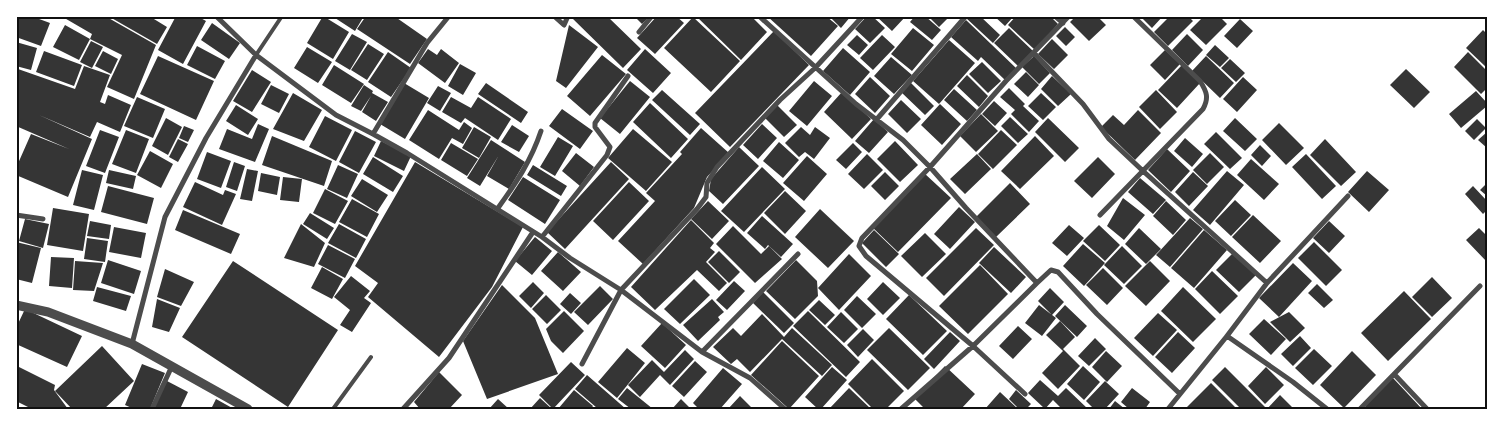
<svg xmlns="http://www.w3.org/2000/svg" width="1503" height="425" viewBox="0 0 1503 425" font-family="Manrope,sans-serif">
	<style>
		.building { fill: #353535 }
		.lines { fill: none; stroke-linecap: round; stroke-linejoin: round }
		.service { stroke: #4c4c4c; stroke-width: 4 }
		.minor { stroke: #4c4c4c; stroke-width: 5 }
		.tertiary { stroke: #4c4c4c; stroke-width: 9 }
		.neatline { fill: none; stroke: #111; stroke-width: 2 }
	</style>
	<rect width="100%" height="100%" fill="#fff"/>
	<path class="building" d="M16 16H31L50 23 41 46 16 37Z
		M61 16H105L156 45 134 99 107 87 122 55 90 39 92 34Z
		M108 16H149L167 27 157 44Z
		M176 16H197L206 21 183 64 158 50Z
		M323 16 349 32 333 59 307 43Z
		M336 16H364L355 31 335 18Z
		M366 16H394L427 39 410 64 357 29Z
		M574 16H607L641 49 623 68 572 18Z
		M634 16H650L642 24Z
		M657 16H676L684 23 655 54 637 38Z
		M696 16H751L767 32 741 60Z
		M767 16H826L838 26 811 56Z
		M829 16H851L841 28Z
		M867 16H872L885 28 870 43 855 29Z
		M876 16H906L892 31Z
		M915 16H925L941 30 932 40 910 22Z
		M928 16H947L948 18 939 27Z
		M967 16H980L1000 35 993 43 966 18Z
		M994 16H1014L1005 26Z
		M1016 16H1050L1058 24 1035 50 1008 25Z
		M1076 16H1097L1106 25 1089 41 1070 22Z
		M1140 16H1163L1152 28Z
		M1170 16H1188L1193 21 1168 46 1154 32Z
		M1204 16H1219L1227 24 1206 45 1190 30Z
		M693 17 740 61 711 92 664 48Z
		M1240 19 1253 31 1237 48 1224 36Z
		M966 20 1016 68 1005 80 981 57 978 61 951 37Z
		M212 23 240 43 229 59 201 40Z
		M65 25 90 39 79 60 53 47Z
		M569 25 598 47 566 88 556 81Z
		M1065 27 1075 37 1066 46 1056 36Z
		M913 28 934 45 912 71 891 54Z
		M1009 28 1033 51 1018 66 994 43Z
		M1483 30 1487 34V68L1466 48Z
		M774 31 809 65 730 147 695 113Z
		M352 34 367 42 350 70 335 61Z
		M1187 34 1203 50 1188 66 1172 50Z
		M857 35 868 45 859 55 847 45Z
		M882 35 895 47 873 70 860 58Z
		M1052 39 1068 55 1054 69 1038 54Z
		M949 40 975 63 939 104 913 81Z
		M91 41 103 47 92 68 80 62Z
		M16 42 37 48 31 70 16 66Z
		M368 44 384 54 367 80 351 70Z
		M1215 45 1229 58 1220 67 1206 55Z
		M197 46 225 61 215 79 187 65Z
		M307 47 332 62 318 83 294 68Z
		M843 48 870 72 850 95 823 71Z
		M428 49 437 55 441 49 459 63 445 83 418 63Z
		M645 49 671 73 653 93 627 70Z
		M1165 50 1180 64 1165 80 1150 65Z
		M44 51 82 65 74 86 36 72Z
		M103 51 118 59 111 74 95 66Z
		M388 52 411 68 391 97 368 82Z
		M1468 52 1487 71V88L1481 94 1454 67Z
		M602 55 626 74 590 116 567 96Z
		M158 56 214 81 196 120 140 94Z
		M1034 56 1050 73 1039 84 1022 67Z
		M1206 56 1234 83 1220 98 1192 71Z
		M891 57 912 75 894 94 874 76Z
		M1230 59 1245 73 1236 82 1221 68Z
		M982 62 1001 81 988 93 969 74Z
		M460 64 476 73 463 95 448 86Z
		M334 65 364 84 351 103 322 85Z
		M1182 65 1200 83 1177 108 1158 90Z
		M84 66 110 75 100 102 105 104 108 95 131 105 120 132 97 122 90 137 39 115 92 139 68 197 16 175V168L31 134 69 149 16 126V111L19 106 17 105 18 100 16 99V78L18 69 75 89Z
		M1406 69 1430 92 1414 108 1390 85Z
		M252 70 271 82 252 112 233 101Z
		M1026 72 1039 85 1028 97 1014 84Z
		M967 75 988 96 979 107 957 86Z
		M1052 76 1071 94 1058 106 1041 89Z
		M870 77 890 96 875 113 855 94Z
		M1243 77 1257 90 1237 112 1223 99Z
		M630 81 650 97 620 134 600 118Z
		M814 81 832 96 807 126 789 111Z
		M910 82 934 106 925 115 901 92Z
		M404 83 429 98 405 139 380 124Z
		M486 83 528 112 521 123 478 94Z
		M271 85 289 94 279 113 261 104Z
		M364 85 373 91 372 93 388 102 376 121 362 112 371 96 361 111 351 106Z
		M438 86 451 93 440 111 427 103Z
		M1009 88 1025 104 1023 106 1039 121 1029 132 1011 114 1015 110 1000 97Z
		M954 89 977 110 967 121 944 100Z
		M662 90 700 124 690 135 652 100Z
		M1156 90 1177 112 1160 129 1139 107Z
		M1476 91 1487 103V106L1461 128 1449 114Z
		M842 92 871 119 852 139 824 112Z
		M293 93 322 110 304 141 273 129Z
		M1041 93 1056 107 1043 120 1028 106Z
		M137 97 165 109 153 138 124 126Z
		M451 97 471 108 478 97 511 119 498 140 465 118 461 123 442 112Z
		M901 100 921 119 907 133 888 114Z
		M994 101 1007 113 995 126 982 114Z
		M650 103 688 139 671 158 633 122Z
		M940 104 961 124 942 145 921 125Z
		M236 105 258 119 248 135 226 121Z
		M777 105 797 125 784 137 765 118Z
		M562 109 593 131 580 149 549 126Z
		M428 110 459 130 464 122 472 128 463 144 452 138 439 159 409 140Z
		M1138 110 1161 133 1135 160 1101 127 1113 115 1124 125Z
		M981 114 998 131 976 152 960 136Z
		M325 116 352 130 336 161 309 147Z
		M1010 117 1028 134 1018 143 1001 126Z
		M166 118 182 127 168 155 152 146Z
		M1048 118 1079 148 1065 162 1035 132Z
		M1235 118 1257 139 1245 151 1223 131Z
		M874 119 888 132 869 153 855 141Z
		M1477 119 1486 128 1474 140 1465 131Z
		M1279 123 1304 148 1286 165 1262 140Z
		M258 124 269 129 255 162 219 149 227 129 252 139Z
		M762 124 777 138 758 159 743 145Z
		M512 125 529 136 519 152 501 142Z
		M184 126 194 130 188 142 179 138Z
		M474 127 491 137 479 158 462 148Z
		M801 127 810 135 815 127 830 138 814 159 805 152 799 157 785 143Z
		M701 128 729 153 707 177 694 208 643 264 618 241 655 201 646 193 682 154 680 152Z
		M633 129 672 162 646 191 608 158Z
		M100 130 119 137 105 173 86 166Z
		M126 130 149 139 136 173 112 164Z
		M1001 130 1017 145 993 169 978 154Z
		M355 131 376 142 359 173 339 162Z
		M1216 132 1242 158 1230 169 1204 144Z
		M1487 132V148L1478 140Z
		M272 136 332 161 324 186 262 165Z
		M1035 136 1054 156 1020 189 1001 171Z
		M558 137 573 146 555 176 540 167Z
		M1185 138 1203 154 1192 167 1174 151Z
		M178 139 188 144 178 162 169 157Z
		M1325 139 1356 172 1341 186 1310 155Z
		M491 140 525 162 509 189 487 176 499 155 480 186 467 178Z
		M381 141 411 156 404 171 374 156Z
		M895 141 918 165 900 182 877 159Z
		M779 142 799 160 783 178 763 161Z
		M451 143 478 159 467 176 441 160Z
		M853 143 862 152 846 169 836 160Z
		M1260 145 1271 156 1262 166 1251 155Z
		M739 147 759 166 723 204 709 191 711 179Z
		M1167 149 1190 171 1171 192 1148 170Z
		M150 151 173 164 161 188 137 175Z
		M207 152 231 161 221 188 197 179Z
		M576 153 594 167 580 186 562 171Z
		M1210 153 1224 167 1207 184 1193 170Z
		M867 154 883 170 864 189 848 174Z
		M977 154 991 169 965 194 950 179Z
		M1306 154 1336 186 1322 199 1292 167Z
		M807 156 827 174 804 201 783 183Z
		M373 157 403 176 393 192 363 174Z
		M1098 157 1115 174 1092 198 1074 181Z
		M1251 159 1279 184 1264 200 1237 175Z
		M234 162 245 166 237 191 226 187Z
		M415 162 523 227 492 287 439 357 368 297 378 283 355 266Z
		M611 162 629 179 565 249 547 232Z
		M338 165 358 174 347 198 327 189Z
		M533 165 567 186 561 196 527 175Z
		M762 167 785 189 744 232 721 211Z
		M247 169 258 171 252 201 240 199Z
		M82 170 103 175 94 210 73 205Z
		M109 170 136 176 133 189 106 183Z
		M1227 171 1244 185 1210 225 1193 210Z
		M1367 171 1389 190 1369 212 1348 192Z
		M885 172 899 186 885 200 871 186Z
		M1193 172 1208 186 1189 206 1175 192Z
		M261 173 280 177 277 195 258 191Z
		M924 173 951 198 898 252 872 227Z
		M283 177 302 179 299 202 280 200Z
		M523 177 560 200 545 224 508 200Z
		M1140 178 1166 200 1153 214 1128 192Z
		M362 179 388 195 377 212 351 196Z
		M195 182 223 195 225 190 236 194 222 225 183 207Z
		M629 182 649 201 613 240 593 221Z
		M1010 183 1030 204 996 237 976 217Z
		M1487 183V196L1480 190Z
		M108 186 154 198 147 224 101 212Z
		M1473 186 1487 201V210L1483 214 1465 194Z
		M325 189 348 201 335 224 313 213Z
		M785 191 806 211 785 234 764 213Z
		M1123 198 1145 215 1124 240 1107 226Z
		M352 199 379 214 367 237 339 222Z
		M1235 200 1251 215 1231 236 1215 221Z
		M708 201 729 221 712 239 691 219Z
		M1166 201 1186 220 1173 235 1153 216Z
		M959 207 975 222 950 249 934 234Z
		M53 208 89 214 83 251 47 245Z
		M820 209 854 241 828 268 795 237Z
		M183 210 240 234 231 254 175 230Z
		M310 213 334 228 327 239 303 224Z
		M1253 215 1281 241 1260 263 1232 237Z
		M762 216 793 244 781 257 768 245 765 249 747 233Z
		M1190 218 1203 229 1170 267 1156 255Z
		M25 219 49 224 43 248 19 241Z
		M691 220 714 243 710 248 715 252 706 262 727 283 719 291 697 270 655 310 631 287Z
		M90 221 111 225 109 239 87 236Z
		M1329 221 1345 236 1329 253 1313 238Z
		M301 224 325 243 314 267 284 258Z
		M339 224 366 239 356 258 328 243Z
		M1069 225 1084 238 1067 256 1052 243Z
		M1099 225 1120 245 1105 261 1083 241Z
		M733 226 761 254 769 246 782 259 755 283 716 244Z
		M114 227 146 233 141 258 109 252Z
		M976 228 994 245 944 296 926 278Z
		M1139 228 1161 249 1146 264 1125 244Z
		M1479 228 1487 236V262L1466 240Z
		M874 230 899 254 886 267 862 243Z
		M1204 230 1227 250 1194 288 1171 268Z
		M925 233 946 254 922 277 901 256Z
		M535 237 552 251 532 275 515 261Z
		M87 238 108 241 105 262 84 259Z
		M16 242 41 248 32 283 16 279Z
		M1314 242 1342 270 1326 286 1298 258Z
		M1083 244 1105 263 1084 286 1063 266Z
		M328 245 355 259 345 278 318 264Z
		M1122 246 1142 266 1124 284 1104 265Z
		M994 247 1026 277 1011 293 979 263Z
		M719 251 740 272 729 283 708 262Z
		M558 252 581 272 563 291 541 271Z
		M1233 253 1256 275 1239 292 1216 270Z
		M849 254 871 276 839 310 818 288Z
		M51 257 74 258 72 288 49 286Z
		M108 260 141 271 134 294 101 283Z
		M796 260 817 281 818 296 795 319 766 291Z
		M75 261 103 263 94 291 73 290Z
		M233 261 338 330 288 407 182 337Z
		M1150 261 1170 281 1146 306 1125 286Z
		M1293 263 1312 281 1279 317 1259 298Z
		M980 265 1008 294 968 334 939 306Z
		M322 267 343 279 332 299 311 288Z
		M1103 268 1123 288 1107 305 1086 285Z
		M165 269 194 282 181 306 157 297Z
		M1212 271 1238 296 1220 314 1195 289Z
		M351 276 370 291 364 298 371 303 352 332 340 325 350 310 334 297Z
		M1432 277 1452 298 1432 317 1412 297Z
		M694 279 710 295 680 324 664 309Z
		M734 281 745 291 727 310 716 300Z
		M533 282 544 293 531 308 519 296Z
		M883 282 900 298 883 315 867 299Z
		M1317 284 1333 300 1324 308 1308 293Z
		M502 285 535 318 558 374 487 399 463 341Z
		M600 286 613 299 588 325 574 312Z
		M97 287 131 296 126 311 93 301Z
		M1183 287 1216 319 1193 342 1161 311Z
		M1050 288 1064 302 1052 315 1038 301Z
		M1404 291 1431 319 1388 361 1361 333Z
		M763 292 794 323 784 333 753 303Z
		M570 293 581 303 571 314 560 304Z
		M546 295 561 310 547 324 532 309Z
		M909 295 947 331 923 355 886 319Z
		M857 296 876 314 862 328 844 310Z
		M157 299 180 308 169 332 152 327Z
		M712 299 724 312 718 317 720 320 698 341 683 325Z
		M819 300 835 315 825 325 809 310Z
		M1039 305 1056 318 1042 336 1025 323Z
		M1065 305 1087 326 1077 337 1055 316Z
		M25 309 82 336 67 367 16 344V328Z
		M564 311 584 331 563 353 551 341 546 329Z
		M808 311 860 362 846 377 793 326Z
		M841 312 858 329 844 343 827 327Z
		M1289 312 1305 328 1290 342 1270 322Z
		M1158 313 1177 330 1153 356 1134 338Z
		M762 314 784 337 792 328 832 365 822 376 782 339 750 372 737 359 731 364 713 347 733 328 741 336Z
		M1264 319 1286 339 1271 355 1249 334Z
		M1060 321 1075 337 1063 349 1080 366 1058 389 1042 373 1063 351 1046 335Z
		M662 323 686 345 665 368 641 346Z
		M1018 326 1032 339 1013 359 999 346Z
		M889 328 930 368 908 390 867 350Z
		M863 329 874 340 858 357 847 345Z
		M950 332 960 341 934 369 924 359Z
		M1178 332 1195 348 1172 373 1155 357Z
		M1300 336 1311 348 1293 366 1281 354Z
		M1095 338 1106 349 1089 366 1078 356Z
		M782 341 819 376 789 409 751 375Z
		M102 346 134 381 104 409H72L55 391Z
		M627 348 645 363 617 398 598 382Z
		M1314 349 1332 366 1313 385 1295 368Z
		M685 350 694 359 670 385 660 375 640 397 628 385 652 360 664 372Z
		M1106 351 1122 366 1107 382 1092 367Z
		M1352 351 1376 375 1344 408 1320 385Z
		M872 359 904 391 886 409H873L848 384Z
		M695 361 707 372 684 397 672 386Z
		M571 362 585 375 553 409 539 395Z
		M142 364 165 373 150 409H134L125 405Z
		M17 366 55 385 54 390 68 409H32L16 401Z
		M945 366 975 394 961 409H925L914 398Z
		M1083 366 1100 382 1084 400 1067 384Z
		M832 367 847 380 821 409H818L805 397Z
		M1225 367 1265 407 1263 409H1241L1212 380Z
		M1266 367 1284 385 1265 404 1248 386Z
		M723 368 742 384 720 409H699L693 403Z
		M439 372 462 395 449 409H420L414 402Z
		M587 375 626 409H596L597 408 575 389Z
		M1393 378 1422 409H1368L1365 406Z
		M1040 380 1058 396 1066 388 1088 409H1062L1053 400 1045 409 1028 393Z
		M167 381 188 392 180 409H153Z
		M1105 381 1119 394 1105 409H1094L1086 401Z
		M1211 383 1237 409H1185Z
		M627 388 653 409H631L618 399Z
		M849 388 871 409H829Z
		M1132 388 1150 402 1145 409H1129L1121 402Z
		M574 390 593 406 591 409H558Z
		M1016 390 1031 404 1026 409H1019L1009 399Z
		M1000 392 1018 409H985Z
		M1280 395 1294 409H1267Z
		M740 396 753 409H728Z
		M540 398 552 409H530Z
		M216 399 234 409H211Z
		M498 399 509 409H489Z
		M681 399 691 409H672Z
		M1115 401 1125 409H1109Z"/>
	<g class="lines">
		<path class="service" d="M256 55 282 16
			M333 409 371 357"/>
		<path class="minor" d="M216 16 256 55 336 115 373 134 407 153 542 237 570 258 621 290 702 352 750 378 785 409
			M554 16 564 25 568 16
			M759 16 856 104 903 140 930 167 966 208 1037 283 973 346 901 409
			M1055 16 1063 23
			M639 32 652 16
			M1034 53 1083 104 1109 139 1143 171 1267 283
			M877 119 966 16
			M373 134 427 43 449 16
			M498 208C516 183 531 161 541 131
			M16 215 43 219
			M1100 215 1203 109C1209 98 1207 92 1200 81L1133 16
			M542 237 607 155 610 147 595 127V123L628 76
			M1037 283 1051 270 1058 272 1097 314 1180 394
			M1227 336 1293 382 1327 409
			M132 344 165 217 206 138 256 55
			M702 352 798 254
			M582 364 621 290 697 209 706 197 707 183 717 167 780 100 815 68 863 16
			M1394 374 1427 409
			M1025 394 973 346 866 256 859 246 862 238 930 167 1006 81 1069 16
			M152 409 172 366
			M403 409 449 358 533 232
			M1168 409 1227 336 1267 283 1348 196
			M1360 409 1480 286"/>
		<path class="tertiary" d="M16 305 48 312 132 344 248 409"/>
	</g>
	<rect width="1503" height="425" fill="none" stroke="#ffffff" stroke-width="35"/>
	<rect x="18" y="18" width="1468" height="390" class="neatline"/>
</svg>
